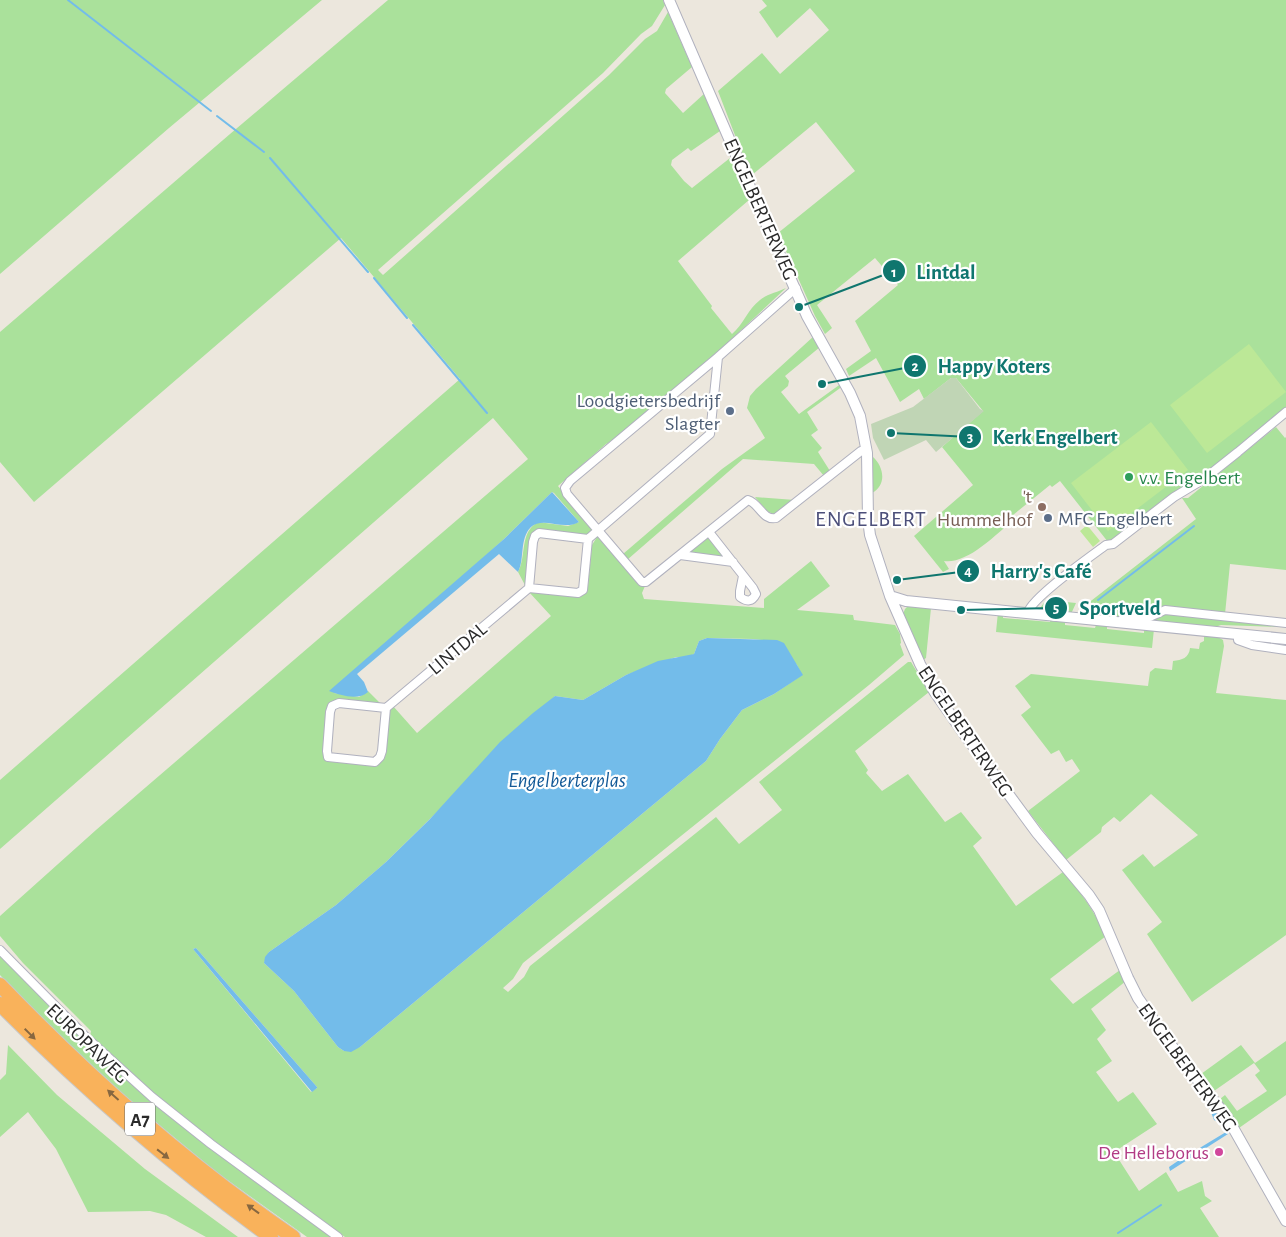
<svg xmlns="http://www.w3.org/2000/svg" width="1286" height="1237" viewBox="0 0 1286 1237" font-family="'Alegreya Sans',sans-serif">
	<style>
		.green { fill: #aae19b; fill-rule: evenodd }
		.cemetery { fill: #c0d5b5 }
		.pitch { fill: #bce897 }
		.water { fill: #73bcea }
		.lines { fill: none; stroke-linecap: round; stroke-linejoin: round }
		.stream { stroke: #73bcea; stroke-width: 2 }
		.minor-casing { stroke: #b0b1be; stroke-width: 10 }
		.tertiary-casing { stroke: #b0b1be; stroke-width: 12 }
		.motorway-casing { stroke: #c8c8c8; stroke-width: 16 }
		.minor { stroke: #fff; stroke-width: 8 }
		.tertiary { stroke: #fff; stroke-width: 10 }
		.motorway { stroke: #f9b25b; stroke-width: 14 }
		.oneway { fill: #876740 }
		.service-dot { fill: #5c6f8a; stroke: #fff; stroke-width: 2 }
		.leisure-dot { fill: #2e9e5b; stroke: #fff; stroke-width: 2 }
		.education-dot { fill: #8d6e63; stroke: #fff; stroke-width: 2 }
		.hotel-dot { fill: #d1479c; stroke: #fff; stroke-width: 2 }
		.labels { text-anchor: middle; stroke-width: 4.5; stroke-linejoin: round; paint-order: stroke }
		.shield { fill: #fff; stroke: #6a6a6a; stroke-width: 1 }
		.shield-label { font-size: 19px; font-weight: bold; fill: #2a2a2a }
		.street-label { font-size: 20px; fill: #2a2a2a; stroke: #fff }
		.service-label { font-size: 20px; fill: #4e5e75; stroke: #fff; text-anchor: end }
		.leisure-label { font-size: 20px; fill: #27864d; stroke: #fff; text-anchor: start }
		.education-label { font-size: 20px; fill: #785e54; stroke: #fff; text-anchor: end }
		.hotel-label { font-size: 20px; fill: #b23c85; stroke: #fff; text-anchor: end }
		.water-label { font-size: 21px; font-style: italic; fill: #125997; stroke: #fff }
		.quarter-label { font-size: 22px; letter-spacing: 1px; fill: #4c4f7a; stroke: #fff }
		.leader { fill: none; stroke: #0f766e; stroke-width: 2 }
		.callout-dot { fill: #0f766e; stroke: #fff; stroke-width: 2 }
		.mark-label { font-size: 15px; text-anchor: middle; font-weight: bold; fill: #fff }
		.callout-label { font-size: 21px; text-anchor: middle; font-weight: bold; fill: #0f766e; stroke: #fff; stroke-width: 4.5; stroke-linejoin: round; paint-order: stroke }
	</style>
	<rect width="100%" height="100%" fill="#ece7dd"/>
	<path class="green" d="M0 0H322L169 128 0 274Z
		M388 0H663L665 5 652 26 641 34 603 73 378 270 383 275 609 75 645 39 657 31 668 12 692 67 666 89 665 93 683 113 705 93 720 131 691 151 688 148 672 160 671 165 684 181 692 188 730 158 749 200 678 261 712 306 711 308 732 334C743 325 748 309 760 300 767 294 778 292 786 288L705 364 613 440 606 444 558 486 592 527V532L587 535 539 531 526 587 518 572C527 555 519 533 538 522L568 526 579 522 554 493 552 492 504 539 334 693 359 697 368 691 381 704 340 700 329 707 325 759 380 763 385 757 389 709 393 706 417 733 551 616 529 592 586 590 588 586 592 545 597 537 601 536 645 586 642 593 644 599 764 608V599L811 561 830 586 797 610 853 615 854 620 895 625 900 634 901 643 900 644 904 655 869 685 523 963 513 979 503 988 508 992 524 977 530 966 716 817 739 844 782 810 759 782 908 662H911L929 692 855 751 868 770 866 773 882 791 908 774 945 822 961 812 982 838 973 846 1016 906 1063 872C1081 892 1095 912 1106 936L1050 979 1073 1004 1120 970 1126 981 1091 1009 1106 1030 1097 1039 1112 1061 1096 1072 1118 1102 1133 1092 1157 1124 1114 1152 1139 1191 1166 1172 1178 1192 1202 1181 1205 1196 1212 1201 1200 1208 1219 1237H345L213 1142 151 1091 90 1036 91 1031 23 963 0 936V916L96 830 528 459 493 418 0 849V780L460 379 341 238 34 502 0 462V332L230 134ZM707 638 753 639 770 641 775 640 797 665 802 675 774 694 742 710 720 739 706 761 360 1047 344 1051 338 1047 294 991 264 963 269 952 336 905 386 862 555 696 583 700 626 675 676 657H687L694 654 699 641ZM196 948 317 1087V1088L311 1092 193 949Z
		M762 0H1286V410L1208 472 1108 542 1060 481 1052 487 1050 485 1013 515 1010 523C993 537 967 564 944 561L949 569 943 572 914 536 973 485 942 447 983 411 956 378H951L924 399 919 389 900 402 876 358 849 376 846 369 871 351 855 321 898 285 875 258 817 305 832 328 825 334 815 316 778 233 855 171 816 122 752 175 738 143 718 91 762 53 780 74 829 30 810 8 777 38 759 12 767 6Z
		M814 336 820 347 785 376 789 381 788 386 781 392 799 414 842 383 843 386 807 412 818 430 811 435 822 448 818 452 830 471 824 476 814 464 743 459 627 560 623 554 722 469 765 438 747 408 750 396 756 389Z
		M1276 427 1285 438 1286 437V570L1230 564 1225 614 1161 608 1150 615 1126 614 1113 619 1086 616 1087 604 1196 519 1182 498H1188Z
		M873 457C884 467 887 485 872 493L871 458Z
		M755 497 795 500 777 513 773 514 767 511Z
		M708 536 724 557 687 553Z
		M1046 600 1076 603 1071 614 1038 611Z
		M909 605 931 608 926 658 923 660 903 614 905 609Z
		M998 612 1003 613V618L1050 622 1051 619 1065 621V625L1095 628 1096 625 1107 626V629L1144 633V628L1154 629 1152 648 996 632Z
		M1172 613 1285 625 1283 627 1221 625 1209 629 1145 622C1154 619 1163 614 1172 613Z
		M1204 635 1216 636 1223 640 1224 646 1216 693 1286 700V935L1192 1002 1147 934 1162 922 1122 870 1143 854 1154 867 1198 835 1151 794 1120 822 1114 817 1102 827 1101 832 1066 860 1028 811 1080 771 1072 759 1066 762 1059 750 1051 754 1021 715 1031 707 1015 686 1031 674 1148 686 1150 672 1155 668 1172 670 1173 661C1182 660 1189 658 1190 648L1199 649 1200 643 1204 641Z
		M0 954C99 1063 212 1153 333 1237H307L215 1171 134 1104 91 1066 32 1009 0 975Z
		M1286 1041V1095L1239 1128 1220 1099 1225 1095 1237 1111 1267 1091 1255 1075 1260 1071 1254 1063 1214 1091 1201 1074 1241 1045 1255 1063Z
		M8 1045 57 1095 145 1169 238 1237H206L166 1215 150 1211 88 1212 56 1149 28 1112 0 1137V1080L6 1074Z"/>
	<path class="cemetery" d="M951 378H956L980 409 984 411 936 452 926 440 884 460 873 438 871 424 913 407Z"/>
	<path class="pitch" d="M1249 344 1286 392 1207 453 1170 405Z
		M1151 422 1188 470 1108 531 1071 483Z
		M1087 525 1100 541 1093 547 1080 531Z"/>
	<path class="water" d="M552 492 579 522C563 531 543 516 531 527 519 539 525 559 518 572L499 554 357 674 364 682 368 692C358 701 340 695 329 691L504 539Z
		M707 638 777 640 784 643 803 675 774 694 742 710 720 739 706 761 360 1047 351 1052 344 1051 338 1047 294 991 264 963 265 957 269 952 336 905 386 862 430 819 500 742 533 713 555 696 583 700 626 675 658 661 694 654 699 641Z
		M196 948 317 1087V1088L312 1092 193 949Z
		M1211 1106 1226 1126 1228 1134 1170 1171 1169 1167 1191 1152 1198 1149 1226 1132 1222 1124 1214 1120 1209 1107Z"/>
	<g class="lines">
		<path class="stream" d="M68 0 211 111
			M217 116 264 152
			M270 158 368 272
			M374 278 407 318
			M413 325 487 413
			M1098 600 1194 526
			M1118 1233 1161 1205"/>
		<defs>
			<path id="minor" d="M718 357 570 481 565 488 567 494 642 582H646L748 500C759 503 763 521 776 518L861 451 867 449
				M709 532 753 588 756 594C752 602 747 602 740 597V591L743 576
				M680 555 733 562
				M529 588 533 542 535 536 539 533 588 539
				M1028 612C1034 596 1090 557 1106 545L1113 544 1174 497 1204 479 1238 452 1286 412
				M1120 622 1125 616 1150 617 1165 610 1286 623
				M1238 634V640L1252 645 1286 650
				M386 708 339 703 332 706 330 712 327 751 328 757 375 762 380 757 382 751 386 708 529 588 578 593 583 590 588 539 710 434 718 357 796 288
				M0 950 87 1038 152 1097 211 1144 338 1237"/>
			<path id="tertiary" d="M669 0 753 194 807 316 850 393 860 416 867 453 868 519 870 535 890 596 920 664 934 691 962 731 1037 833 1089 895 1099 910 1128 978 1138 998 1181 1059 1227 1117 1286 1221
				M890 596 906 601 1286 639"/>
			<path id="motorway" d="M0 985C89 1078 186 1164 293 1237
				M0 1004C85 1090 173 1166 271 1237"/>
		</defs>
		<use href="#minor" class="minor-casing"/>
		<use href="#tertiary" class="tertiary-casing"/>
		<use href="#motorway" class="motorway-casing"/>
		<use href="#minor" class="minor"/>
		<use href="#tertiary" class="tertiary"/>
		<use href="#motorway" class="motorway"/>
	</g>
	<defs><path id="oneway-solid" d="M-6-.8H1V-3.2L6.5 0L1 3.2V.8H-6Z" transform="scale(1.25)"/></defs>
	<g class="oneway">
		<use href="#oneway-solid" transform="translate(30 1034) rotate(45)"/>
		<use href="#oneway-solid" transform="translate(113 1095) rotate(-138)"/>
		<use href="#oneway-solid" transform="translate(163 1154) rotate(38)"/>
		<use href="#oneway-solid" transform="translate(253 1209) rotate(-144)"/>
	</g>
	<g class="service-dot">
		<circle cx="730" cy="411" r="5"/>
		<circle cx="1048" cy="518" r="5"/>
	</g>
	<circle class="leisure-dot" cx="1129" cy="477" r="5"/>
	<circle class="education-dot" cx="1042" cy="507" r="5"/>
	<circle class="hotel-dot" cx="1219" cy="1152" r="5"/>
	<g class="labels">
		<rect class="shield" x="125" y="1102.5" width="30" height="33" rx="4"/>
		<g class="shield-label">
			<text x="140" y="1126">A7</text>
		</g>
		<g class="street-label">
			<text transform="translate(761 209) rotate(66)" y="7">ENGELBERTERWEG</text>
			<text transform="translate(457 648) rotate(-40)" y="7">LINTDAL</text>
			<text transform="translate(966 731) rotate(56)" y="7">ENGELBERTERWEG</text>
			<text transform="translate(88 1043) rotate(44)" y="7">EUROPAWEG</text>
			<text transform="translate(1188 1067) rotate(54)" y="7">ENGELBERTERWEG</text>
		</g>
		<g class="service-label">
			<text x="720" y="407">Loodgietersbedrijf<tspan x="720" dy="23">Slagter</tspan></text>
			<text x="1058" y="525" text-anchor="start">MFC Engelbert</text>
		</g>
		<g class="leisure-label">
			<text x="1139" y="484">v.v. Engelbert</text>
		</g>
		<g class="education-label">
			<text x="1032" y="503">'t<tspan x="1032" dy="23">Hummelhof</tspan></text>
		</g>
		<g class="hotel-label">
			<text x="1209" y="1159">De Helleborus</text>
		</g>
		<g class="water-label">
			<text x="567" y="787">Engelberterplas</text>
		</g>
		<g class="quarter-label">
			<text x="871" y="526">ENGELBERT</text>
		</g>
	</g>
	<path class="leader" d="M799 307L894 271M822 384L915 366M891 433L970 437M897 580L968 571M961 610L1056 608"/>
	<g class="callout-dot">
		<circle cx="799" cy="307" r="5"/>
		<circle cx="822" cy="384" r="5"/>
		<circle cx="891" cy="433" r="5"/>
		<circle cx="897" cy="580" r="5"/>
		<circle cx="961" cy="610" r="5"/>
		<circle cx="894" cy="271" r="12"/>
		<circle cx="915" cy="366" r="12"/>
		<circle cx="970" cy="437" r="12"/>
		<circle cx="968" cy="571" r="12"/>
		<circle cx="1056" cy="608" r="12"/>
	</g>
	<g class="mark-label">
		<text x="894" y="277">1</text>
		<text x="915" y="371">2</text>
		<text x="970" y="442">3</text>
		<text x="968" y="576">4</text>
		<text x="1056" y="613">5</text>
	</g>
	<g class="callout-label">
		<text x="946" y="279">Lintdal</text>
		<text x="994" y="373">Happy Koters</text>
		<text x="1055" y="444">Kerk Engelbert</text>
		<text x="1041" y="578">Harry's Café</text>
		<text x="1120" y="615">Sportveld</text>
	</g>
</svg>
